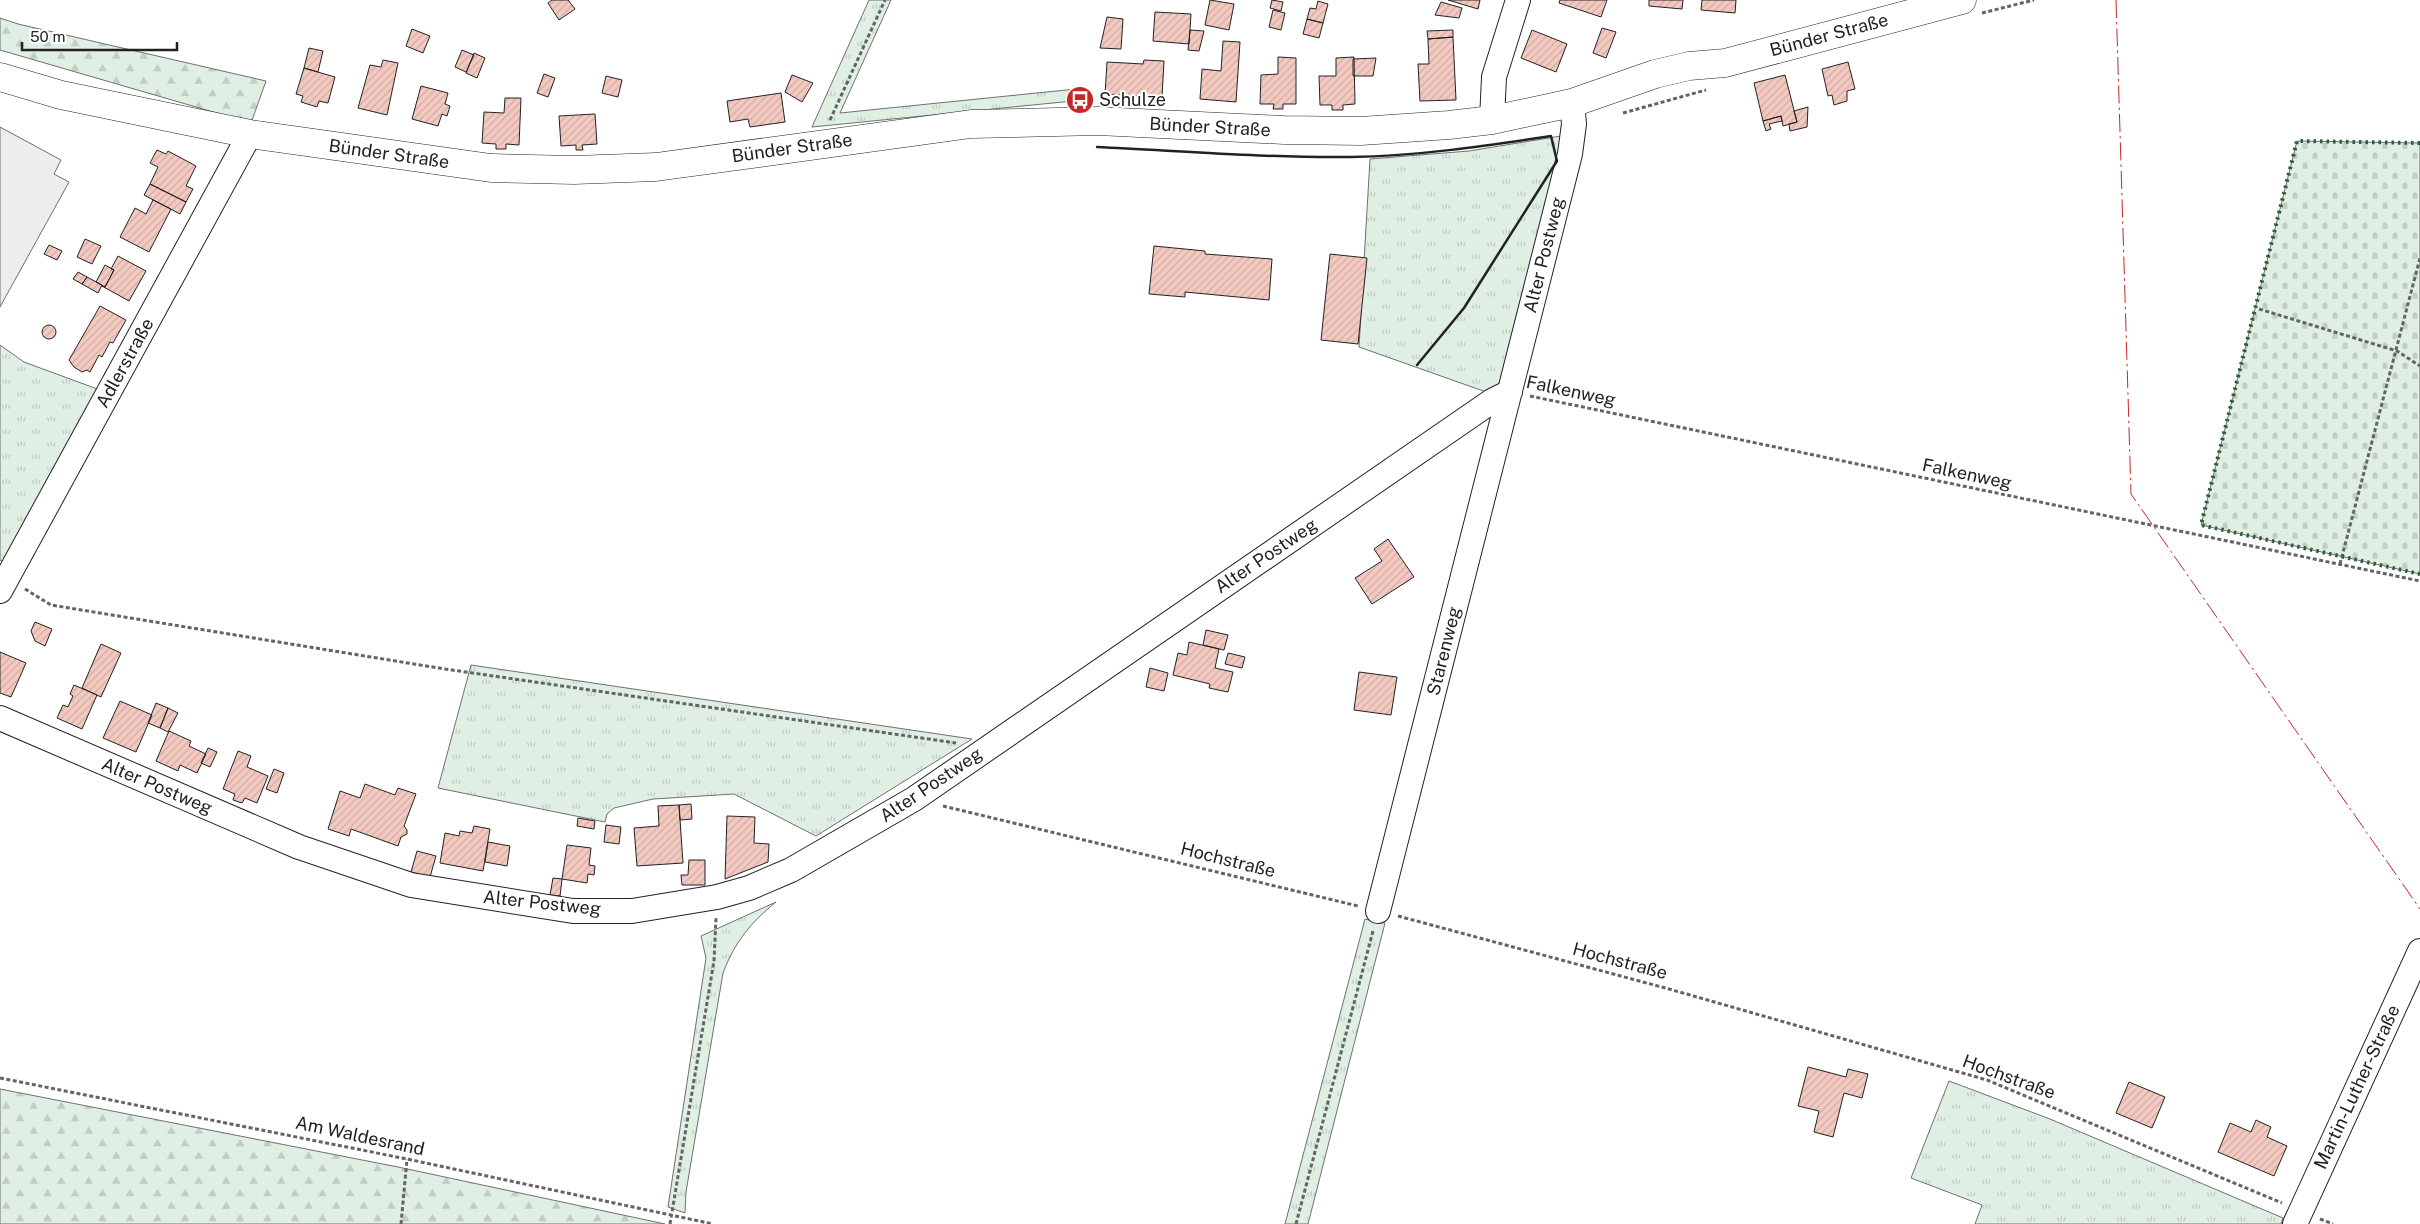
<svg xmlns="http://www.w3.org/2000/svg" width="2420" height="1224" viewBox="0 0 2420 1224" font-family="'Public Sans',sans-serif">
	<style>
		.grass { fill: url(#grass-tufts); stroke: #6f6f6f }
		.forest { fill: url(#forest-firs); stroke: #6f6f6f }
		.cemetery { fill: url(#cemetery-stones); stroke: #6f6f6f }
		.parking { fill: #ededed; stroke: #6f6f6f }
		.building { fill: url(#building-hatch); stroke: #222 }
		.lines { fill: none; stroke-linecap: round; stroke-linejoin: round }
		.minor-casing { stroke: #222; stroke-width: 26 }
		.major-casing { stroke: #222; stroke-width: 29 }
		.path { stroke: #646464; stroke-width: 3; stroke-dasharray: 4 2.5; stroke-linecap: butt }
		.minor { stroke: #fff; stroke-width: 24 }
		.major { stroke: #fff; stroke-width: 28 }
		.hedge { stroke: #2f5e38; stroke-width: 4; stroke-dasharray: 2.5 4; stroke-linecap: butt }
		.wall { stroke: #222; stroke-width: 2.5 }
		.power { stroke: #c62828; stroke-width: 1; stroke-dasharray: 18 4 2.5 4; stroke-linecap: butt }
		.labels { text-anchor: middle; stroke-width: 4; stroke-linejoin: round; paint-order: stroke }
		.street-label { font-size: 18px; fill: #222; stroke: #fff }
		.poi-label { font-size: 18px; fill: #222; stroke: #fff; text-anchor: start }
	</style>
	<defs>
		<pattern id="grass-tufts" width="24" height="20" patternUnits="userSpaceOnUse" patternTransform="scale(1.25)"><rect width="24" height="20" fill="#e0efe3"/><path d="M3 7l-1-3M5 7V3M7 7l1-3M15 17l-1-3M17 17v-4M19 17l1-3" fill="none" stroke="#c0cdc2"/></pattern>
		<pattern id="forest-firs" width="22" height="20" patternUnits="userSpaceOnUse" patternTransform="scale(1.25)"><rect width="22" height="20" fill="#e0efe3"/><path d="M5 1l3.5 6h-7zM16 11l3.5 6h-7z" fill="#c0cdc2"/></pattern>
		<pattern id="cemetery-stones" width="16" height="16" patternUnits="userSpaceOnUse" patternTransform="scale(1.25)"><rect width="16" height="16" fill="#e0efe3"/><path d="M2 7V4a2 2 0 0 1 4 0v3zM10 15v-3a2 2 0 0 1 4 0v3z" fill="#c0cdc2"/></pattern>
		<pattern id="building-hatch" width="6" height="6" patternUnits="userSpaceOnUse" patternTransform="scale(1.25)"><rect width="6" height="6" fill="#f3c9c0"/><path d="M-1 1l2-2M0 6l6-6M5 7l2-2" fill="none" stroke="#d0aca5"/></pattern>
	</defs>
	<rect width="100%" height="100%" fill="#fff"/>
	<path class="grass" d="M869 0H891L840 113 1086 88 1073 101 812 127Z
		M1561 136 1560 160 1500 383 1489 393 1359 347 1370 159 1469 151Z
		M0 345 24 362 100 390 6 562 0 560Z
		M471 665 972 739 816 836 734 794 653 799 614 808 607 814 605 822 438 788Z
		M776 902C751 922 734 943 723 973L686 1192 685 1213 668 1207 706 958 701 936Z
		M1365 919 1385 923 1308 1224H1285Z
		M1949 1081 2050 1119 2283 1218 2281 1224H1975L1982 1205 1911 1178Z"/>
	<path class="forest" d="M0 18 18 24 266 81 251 123 0 50Z
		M0 1089 398 1167 665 1224H0Z"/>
	<path class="cemetery" d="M2297 141 2420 143V574L2201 525Z"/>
	<path class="parking" d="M0 127 61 160 54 174 69 182 0 307Z"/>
	<path class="building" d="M552 0H568L575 9 559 20 548 3Z
		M1210 0 1234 4 1229 30 1205 25Z
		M1272 0 1283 2 1281 11 1270 8Z
		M1448 0H1480L1478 9Z
		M1560 0H1607L1601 17 1559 3Z
		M1649 0H1683L1682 9 1649 6Z
		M1702 0H1736L1735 13 1701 10Z
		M1318 1 1328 4 1323 23 1307 19 1310 8 1316 9Z
		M1441 2 1462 8 1459 18 1435 15Z
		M1273 10 1285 13 1281 30 1269 27Z
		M1155 12 1191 14 1189 44 1153 41Z
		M1107 17 1123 19 1121 49 1100 48Z
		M1307 19 1323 23 1319 38 1303 34Z
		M1602 28 1616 32 1606 58 1593 53Z
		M412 29 430 36 423 53 406 46Z
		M1190 30 1204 31 1199 51 1188 50Z
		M1453 30V37L1428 39 1427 31Z
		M1532 30 1567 44 1556 72 1521 58Z
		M1453 37 1456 100 1420 101 1418 64H1429L1428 39Z
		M1223 41 1240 42 1236 102 1200 99 1202 69 1221 71Z
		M309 48 323 51 318 72 304 68Z
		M462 50 474 55 466 72 455 67Z
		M474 53 485 58 477 78 466 73Z
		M1278 57 1296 58V104H1283V109H1273L1274 104H1260L1261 75 1278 74Z
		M1354 57 1355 104 1343 105V110H1332V105H1320L1319 76H1336V58Z
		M1376 58 1373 76H1353V59Z
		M383 60 398 63 387 115 358 108 370 65 381 67Z
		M1144 60 1164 61 1162 97 1105 94 1107 62 1143 64Z
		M1848 62 1855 89 1847 91V101L1834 105 1832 95 1828 96 1822 69Z
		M304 68 335 77 328 103 319 101 317 107 301 102 303 96 296 94Z
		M544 74 555 78 548 97 537 93Z
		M792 75 813 83 802 102 785 92Z
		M1785 75 1797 122 1783 126 1781 116 1763 121 1754 83Z
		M606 76 622 80 618 97 602 93Z
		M421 86 448 93 445 104 450 106 447 116 442 114 438 126 412 119Z
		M781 93 785 122 750 127 748 119 730 122 727 101Z
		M505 98H521L519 145 506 144V149H496V144L482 143 484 112 504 113Z
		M1808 107 1807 127 1790 131 1789 124 1797 122 1794 111Z
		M595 114 597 144 582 145 583 150H576V145L561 146 559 116Z
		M1781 116 1782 121 1769 124 1771 129 1766 131 1763 121Z
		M157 150 166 154 168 151 196 166 186 186 193 189 186 202 150 184 158 167 150 163Z
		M150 184 186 202 180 214 144 195Z
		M153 200 171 209 149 252 120 237 135 208 146 214Z
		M85 239 101 246 92 264 77 257Z
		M49 245 62 251 57 260 44 254Z
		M1154 246 1205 251V254L1272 259 1269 300 1185 292V297L1149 294Z
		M1330 254 1367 258 1358 344 1321 340Z
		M118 256 146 271 129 301 102 286 105 287 114 270 111 269Z
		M105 265 114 270 105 287 96 282Z
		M78 272 87 277 82 284 73 279Z
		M87 277 102 285 98 293 82 284Z
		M100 306 126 320 113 343 110 342 102 357 99 355 90 372 87 370 82 372 74 367 69 360Z
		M42 332a7 7 0 1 1 14 0a7 7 0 1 1-14 0Z
		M1388 539 1414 577 1372 604 1355 578 1382 561 1374 549Z
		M35 622 52 629 45 646 35 641 31 631Z
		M1206 630 1228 635 1224 650 1203 645Z
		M1189 642 1219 649 1215 668 1233 672 1228 692 1209 688 1210 684 1173 675 1178 653 1187 655Z
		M101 644 121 653 101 697 82 688Z
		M0 652 26 663 11 697 0 693Z
		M1228 653 1245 657 1242 668 1225 664Z
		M1150 668 1168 673 1164 691 1146 687Z
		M1359 672 1397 677 1391 715 1354 710Z
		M74 685 97 695 82 729 57 718 63 705 68 707 73 696 70 694Z
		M120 701 152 715 136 752 103 738Z
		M156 703 168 708 160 728 148 723Z
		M168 708 178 713 168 732 160 728Z
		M169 731 191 741 189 746 206 754 197 773 180 765 178 771 156 761Z
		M208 748 217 752 210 767 201 763Z
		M238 751 251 756 247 767 268 776 257 803 245 798 242 803 233 800 235 794 223 789Z
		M274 769 284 773 277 793 266 789Z
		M365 784 395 795 398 788 416 794 404 826 407 830V834L401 837 398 846 351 829 349 836 328 829 340 791 360 798Z
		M691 804 692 819 680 820 679 805Z
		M679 805 683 863 637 866 634 828 659 826 658 806Z
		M727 816 755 817 754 843 769 844 768 862 725 879Z
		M578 818 595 821 594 829 577 826Z
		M606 825 621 827 619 844 604 842Z
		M474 826 490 829 483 871 440 863 445 833 459 836 460 831 472 833Z
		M488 842 510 846 507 866 485 862Z
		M567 845 591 848 589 865 595 866 594 875 588 874 587 883 562 879Z
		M417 851 436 856 430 877 411 872Z
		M689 860H705V885H682L681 875H688Z
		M553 878 562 879 560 896 550 895Z
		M1808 1067 1846 1077 1848 1069 1868 1074 1862 1098 1844 1093 1833 1137 1814 1132 1819 1111 1798 1106Z
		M2129 1082 2165 1097 2152 1128 2116 1113Z
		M2256 1120 2271 1127 2267 1137 2287 1146 2274 1176 2218 1152 2230 1123 2251 1132Z"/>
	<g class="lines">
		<defs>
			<path id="minor" d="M1492 120 1494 77 1518 0
				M0 591 250 134
				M0 718 299 847 411 885 573 911H632L717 897 749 888 791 870 914 799 1492 401 1510 392
				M1378 911 1570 154 1574 124 1572 103
				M2295 1224 2420 951"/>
			<path id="major" d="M0 77 61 95 250 134 491 168 574 170 656 167 971 124 1098 121 1284 130 1361 131 1449 125 1492 120 1572 103 1655 74 1689 66 1725 63 1962 0"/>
		</defs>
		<use href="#minor" class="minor-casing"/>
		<use href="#major" class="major-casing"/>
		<path class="path" d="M1982 13 2034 0
			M1623 113 1706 90
			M830 120 885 0
			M2259 309 2397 351 2420 366
			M1530 396 2420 581
			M2340 564 2420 258
			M25 589 51 605 112 615 445 669 956 743
			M943 806 1358 906
			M1398 916 1669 989 1987 1080 2282 1203
			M0 1078 407 1159 713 1224
			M2320 1219 2333 1224
			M401 1224 407 1159
			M670 1224 714 961 716 918
			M1296 1224 1373 931"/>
		<use href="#minor" class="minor"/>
		<use href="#major" class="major"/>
		<path class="hedge" d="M2420 143 2297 141 2201 525 2420 574"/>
		<path class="wall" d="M1097 147C1182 151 1266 158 1351 157 1418 156 1485 146 1551 136L1557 161 1464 308 1417 365"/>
		<path class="power" d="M2116 0 2131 494 2420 909"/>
	</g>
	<defs>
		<symbol id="bus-disc" viewBox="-11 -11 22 22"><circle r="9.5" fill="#c62828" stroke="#fff"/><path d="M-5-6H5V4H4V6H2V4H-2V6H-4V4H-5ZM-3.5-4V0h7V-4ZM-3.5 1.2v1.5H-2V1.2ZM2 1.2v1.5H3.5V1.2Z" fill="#fff"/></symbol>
	</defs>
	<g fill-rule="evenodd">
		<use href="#bus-disc" x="1064" y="84" width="32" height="32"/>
	</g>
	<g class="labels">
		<g class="street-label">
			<text transform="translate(1829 35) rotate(-15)" y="6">Bünder Straße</text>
			<text transform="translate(1210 127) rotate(3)" y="6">Bünder Straße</text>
			<text transform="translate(792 148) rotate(-8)" y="6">Bünder Straße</text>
			<text transform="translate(389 154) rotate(8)" y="6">Bünder Straße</text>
			<text transform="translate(1544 255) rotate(-76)" y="6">Alter Postweg</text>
			<text transform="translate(125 363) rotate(-61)" y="6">Adlerstraße</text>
			<text transform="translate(1571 391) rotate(12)" y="6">Falkenweg</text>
			<text transform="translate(1967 474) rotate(12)" y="6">Falkenweg</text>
			<text transform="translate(1266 556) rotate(-34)" y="6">Alter Postweg</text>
			<text transform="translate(1444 651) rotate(-76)" y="6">Starenweg</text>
			<text transform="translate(931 785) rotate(-34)" y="6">Alter Postweg</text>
			<text transform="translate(157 786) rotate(23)" y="6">Alter Postweg</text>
			<text transform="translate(1228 860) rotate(14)" y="6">Hochstraße</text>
			<text transform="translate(542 903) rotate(6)" y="6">Alter Postweg</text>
			<text transform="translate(1620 961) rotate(15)" y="6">Hochstraße</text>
			<text transform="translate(2009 1077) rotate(20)" y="6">Hochstraße</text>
			<text transform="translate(2357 1087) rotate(-65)" y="6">Martin-Luther-Straße</text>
			<text transform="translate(360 1136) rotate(12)" y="6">Am Waldesrand</text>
		</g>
		<g class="poi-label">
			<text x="1099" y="106">Schulze</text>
		</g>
	</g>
	<path d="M22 42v8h155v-8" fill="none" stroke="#222222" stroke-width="2.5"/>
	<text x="30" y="42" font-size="15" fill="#222222" stroke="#ffffff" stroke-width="4" paint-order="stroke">50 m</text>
</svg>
